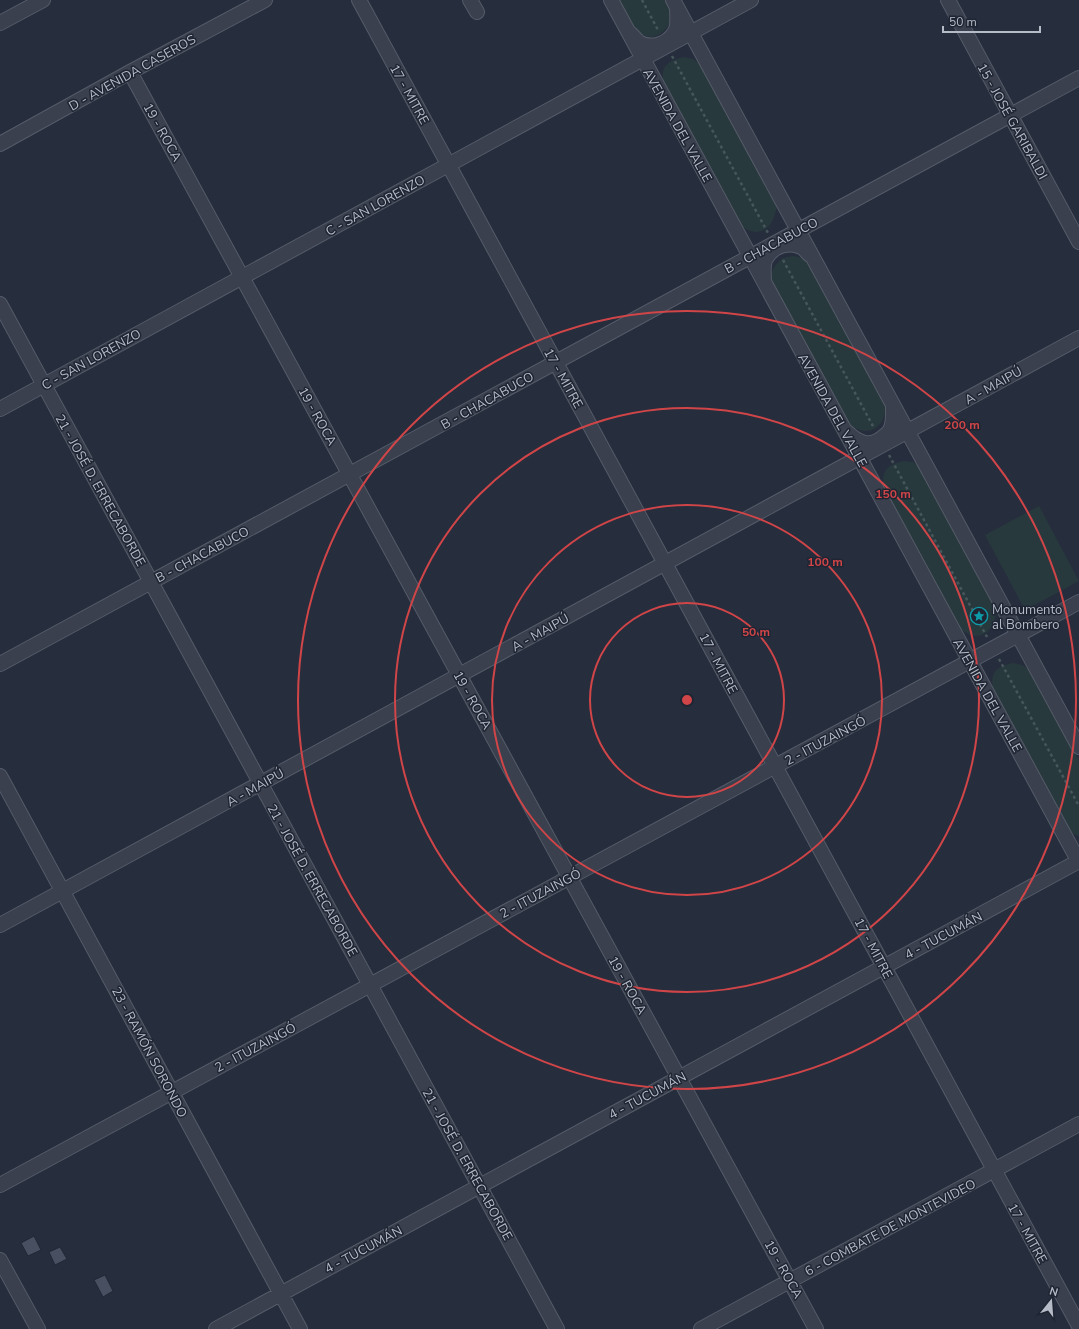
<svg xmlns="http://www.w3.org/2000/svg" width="1079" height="1329" viewBox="0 0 1079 1329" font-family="'Nunito Sans',sans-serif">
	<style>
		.green { fill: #28393e }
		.building { fill: #484f60; stroke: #212734 }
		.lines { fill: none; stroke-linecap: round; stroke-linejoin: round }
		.minor-casing { stroke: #555b68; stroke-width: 16 }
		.path { stroke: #46565b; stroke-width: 2.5; stroke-dasharray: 3 3; stroke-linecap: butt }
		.minor { stroke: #3a404d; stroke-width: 14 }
		.ring { fill: none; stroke: #d04548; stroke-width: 2 }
		.labels { text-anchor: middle; stroke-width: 3; stroke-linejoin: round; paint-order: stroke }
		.street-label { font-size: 13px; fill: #b6bbc8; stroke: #1f2532 }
		.poi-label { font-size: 13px; fill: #b6bbc8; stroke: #1f2532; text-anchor: start }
		.centre { fill: #d04548; stroke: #1f2532; stroke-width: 2 }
		.ring-label { font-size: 12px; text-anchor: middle; font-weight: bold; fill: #d04548; stroke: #1f2532; stroke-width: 3; stroke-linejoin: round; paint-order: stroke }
	</style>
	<rect width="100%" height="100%" fill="#262d3d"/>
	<path class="green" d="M618 0H667C668 3 670 6 671 9 675 21 663 36 651 37 646 37 640 33 635 32Z
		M684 57 693 59 701 65 777 205C775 217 771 231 756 232 751 232 745 228 741 227L664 85C660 67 666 61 684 57Z
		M793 256 802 258 811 264 887 404C885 416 881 431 865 431 861 431 854 427 850 426L773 285 771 273 775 266 783 258Z
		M904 461 913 462 922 468 997 608C996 620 991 635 976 636 971 636 965 632 961 630L884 489C881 471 886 465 904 461Z
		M1039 506 1079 581 1025 610 985 535Z
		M1013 663 1022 665 1031 671 1079 760V836L1070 833 993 692C990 673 995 667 1013 663Z"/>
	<path class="building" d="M34 1236 41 1250 28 1256 21 1243Z
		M60 1247 67 1259 55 1265 49 1252Z
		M105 1275 113 1291 103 1297 94 1280Z"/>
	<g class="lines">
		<defs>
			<path id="minor" d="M359 0 1079 1326
				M470 0 477 12
				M611 0 1079 862
				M673 0 1079 747
				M948 0 1079 242
				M0 23 43 0
				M631 34C634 37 637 41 640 43 652 49 667 44 674 33 679 27 677 16 677 8
				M130 72 816 1329
				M0 144 130 72 265 0
				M764 282C764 274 762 263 767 257 774 246 789 241 801 247 804 248 807 253 810 255
				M0 304 557 1329
				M0 409 751 0
				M847 432C858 443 870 448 883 437 885 435 889 433 890 430 894 423 893 412 893 405
				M0 664 1079 78
				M0 776 300 1329
				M0 925 1079 338
				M0 1185 1079 602
				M0 1260 38 1329
				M216 1329 1079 861
				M701 1329 1079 1124"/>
		</defs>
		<use href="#minor" class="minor-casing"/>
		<path class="path" d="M642 0 658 30
			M672 56 768 233
			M783 260 874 428
			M889 455 987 637
			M999 659 1079 806"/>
		<use href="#minor" class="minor"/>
	</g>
	<g class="ring">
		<circle cx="687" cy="700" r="97"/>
		<circle cx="687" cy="700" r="195"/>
		<circle cx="687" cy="700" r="292"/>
		<circle cx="687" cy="700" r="389"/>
	</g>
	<defs>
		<symbol id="sight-ring" viewBox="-11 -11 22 22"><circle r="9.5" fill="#1f2532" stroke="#0f9aa8" stroke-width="1.5"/><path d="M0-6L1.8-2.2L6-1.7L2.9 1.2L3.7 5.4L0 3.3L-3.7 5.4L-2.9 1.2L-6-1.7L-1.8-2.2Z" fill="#0f9aa8"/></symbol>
	</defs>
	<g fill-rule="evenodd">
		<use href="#sight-ring" x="969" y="606" width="20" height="20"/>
	</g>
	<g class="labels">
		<g class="street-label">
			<text transform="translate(132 72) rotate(-29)" y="5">D - AVENIDA CASEROS</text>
			<text transform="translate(410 94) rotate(61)" y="5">17 - MITRE</text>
			<text transform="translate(1013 121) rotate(61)" y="5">15 - JOSÉ GARIBALDI</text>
			<text transform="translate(678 125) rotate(61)" y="5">AVENIDA DEL VALLE</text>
			<text transform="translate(163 132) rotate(61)" y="5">19 - ROCA</text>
			<text transform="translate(375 205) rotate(-29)" y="5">C - SAN LORENZO</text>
			<text transform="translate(771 245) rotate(-28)" y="5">B - CHACABUCO</text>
			<text transform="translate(91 359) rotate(-29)" y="5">C - SAN LORENZO</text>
			<text transform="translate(564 378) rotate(61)" y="5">17 - MITRE</text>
			<text transform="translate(993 385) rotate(-29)" y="5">A - MAIPÚ</text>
			<text transform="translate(487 400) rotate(-29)" y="5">B - CHACABUCO</text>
			<text transform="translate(833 410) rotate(61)" y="5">AVENIDA DEL VALLE</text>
			<text transform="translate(318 416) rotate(61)" y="5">19 - ROCA</text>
			<text transform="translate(101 490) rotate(61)" y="5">21 - JOSÉ D. ERRECABORDE</text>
			<text transform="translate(202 554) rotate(-28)" y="5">B - CHACABUCO</text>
			<text transform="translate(540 632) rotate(-29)" y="5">A - MAIPÚ</text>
			<text transform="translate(719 663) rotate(62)" y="5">17 - MITRE</text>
			<text transform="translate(988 695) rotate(61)" y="5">AVENIDA DEL VALLE</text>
			<text transform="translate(473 700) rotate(61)" y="5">19 - ROCA</text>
			<text transform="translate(825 740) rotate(-28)" y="5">2 - ITUZAINGÓ</text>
			<text transform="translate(255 787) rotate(-29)" y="5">A - MAIPÚ</text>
			<text transform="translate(313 880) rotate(61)" y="5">21 - JOSÉ D. ERRECABORDE</text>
			<text transform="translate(540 893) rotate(-28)" y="5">2 - ITUZAINGÓ</text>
			<text transform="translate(943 935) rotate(-28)" y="5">4 - TUCUMÁN</text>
			<text transform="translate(874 948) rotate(62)" y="5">17 - MITRE</text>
			<text transform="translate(628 985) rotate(61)" y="5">19 - ROCA</text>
			<text transform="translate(255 1047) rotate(-28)" y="5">2 - ITUZAINGÓ</text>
			<text transform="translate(150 1052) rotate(62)" y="5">23 - RAMÓN SORONDO</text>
			<text transform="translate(647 1095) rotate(-28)" y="5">4 - TUCUMÁN</text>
			<text transform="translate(468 1164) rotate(61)" y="5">21 - JOSÉ D. ERRECABORDE</text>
			<text transform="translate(890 1227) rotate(-28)" y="5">6 - COMBATE DE MONTEVIDEO</text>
			<text transform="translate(1028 1233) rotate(61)" y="5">17 - MITRE</text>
			<text transform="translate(363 1249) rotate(-28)" y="5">4 - TUCUMÁN</text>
			<text transform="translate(784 1269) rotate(61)" y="5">19 - ROCA</text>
		</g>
		<g class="poi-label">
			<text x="992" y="614">Monumento<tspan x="992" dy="15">al Bombero</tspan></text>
		</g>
	</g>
	<circle cx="687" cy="700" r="6" class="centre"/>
	<g class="ring-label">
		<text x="962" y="429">200 m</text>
		<text x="893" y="498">150 m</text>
		<text x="825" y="566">100 m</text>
		<text x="756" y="636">50 m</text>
	</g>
	<g transform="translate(1051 1301) rotate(17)" stroke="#1f2532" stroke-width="3" paint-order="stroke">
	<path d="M0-3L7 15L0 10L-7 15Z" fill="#b6bbc8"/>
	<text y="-6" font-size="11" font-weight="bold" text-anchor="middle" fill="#b6bbc8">N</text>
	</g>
	<path d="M943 26v6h97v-6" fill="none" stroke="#b6bbc8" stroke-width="2"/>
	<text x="949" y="26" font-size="12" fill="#b6bbc8" stroke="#1f2532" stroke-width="3" paint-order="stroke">50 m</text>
</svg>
